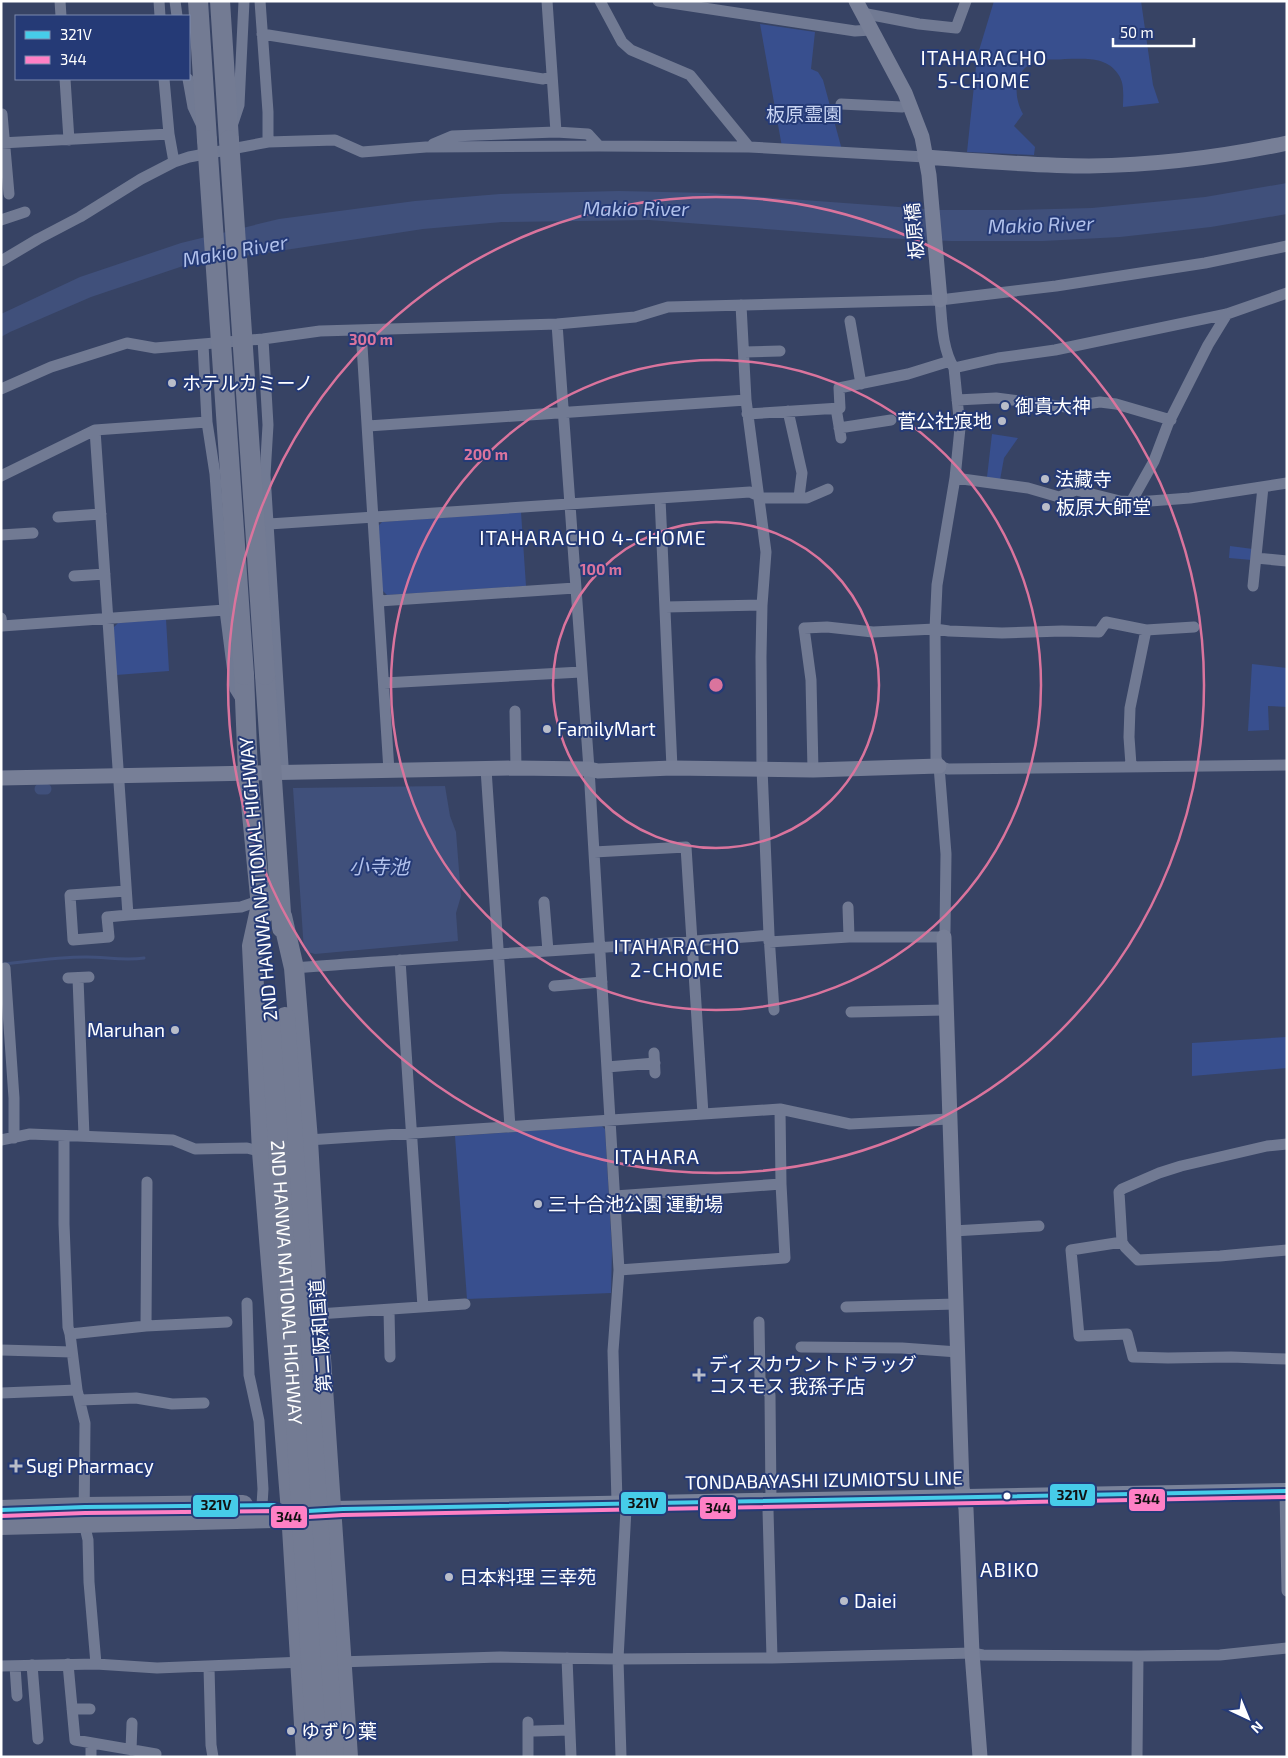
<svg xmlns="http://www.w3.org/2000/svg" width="1288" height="1758" viewBox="0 0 1288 1758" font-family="'Exo 2','Noto Sans JP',sans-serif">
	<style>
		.green { fill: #384f8e }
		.water { fill: #40507b }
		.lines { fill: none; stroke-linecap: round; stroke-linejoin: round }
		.stream { stroke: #40507b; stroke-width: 3 }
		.canal { stroke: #40507b; stroke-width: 11 }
		.street { stroke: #717a93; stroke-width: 11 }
		.secondary { stroke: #777f97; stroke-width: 15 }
		.primary { stroke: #7a839a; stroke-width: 16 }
		.highway { stroke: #737b93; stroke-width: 20 }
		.highway-bridge { stroke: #737b93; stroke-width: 20 }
		.bus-1-casing { stroke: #253a76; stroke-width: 8 }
		.bus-2-casing { stroke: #253a76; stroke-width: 8 }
		.bus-1 { stroke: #46cce9; stroke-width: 4 }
		.bus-2 { stroke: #ff80c5; stroke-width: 4 }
		.ring { fill: none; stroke: #da749d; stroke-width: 2.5 }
		.poi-dot { fill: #b9bdc9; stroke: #253a76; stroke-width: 2 }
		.bus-dot { fill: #fff; stroke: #253a76; stroke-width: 2 }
		.labels { text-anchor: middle; stroke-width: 4; stroke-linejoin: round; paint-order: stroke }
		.park-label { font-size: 19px; fill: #c8d4f2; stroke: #253a76 }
		.street-label { font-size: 19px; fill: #fff; stroke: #253a76 }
		.poi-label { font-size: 19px; fill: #fff; stroke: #253a76; text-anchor: start }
		.neighbourhood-label { font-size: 20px; letter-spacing: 1px; fill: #fff; stroke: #253a76 }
		.water-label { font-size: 20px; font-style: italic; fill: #b1c1eb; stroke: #253a76 }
		.centre { fill: #da749d; stroke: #253a76; stroke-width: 2.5 }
		.ring-label { font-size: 15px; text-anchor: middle; font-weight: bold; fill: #da749d; stroke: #253a76; stroke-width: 4; stroke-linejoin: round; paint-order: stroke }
		.line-badge { stroke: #253a76; stroke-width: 2 }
		.pale-badge-label { font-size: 14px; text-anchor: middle; font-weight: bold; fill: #111 }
	</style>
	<rect width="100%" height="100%" fill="#374364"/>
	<path class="green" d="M994 1H1141L1153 85 1159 103 1123 107C1123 97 1125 83 1118 74 1106 56 1084 59 1065 59 1058 60 1050 59 1042 60 1013 65 1012 94 1023 114L1014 126 1035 147 1034 155 967 152 977 57Z
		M760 24 815 32 811 69 818 72 823 80 842 150 782 147Z
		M992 434 1018 438 1004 458 1000 480 987 477Z
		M521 512 526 586 387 595 382 590 377 527 382 522Z
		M1230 546 1253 549 1252 560 1229 558Z
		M166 619 169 671 116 675 113 628 118 623Z
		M1252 664 1287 668V707L1268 706 1269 730 1248 731Z
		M1287 1037V1068L1192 1076V1043Z
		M602 1126 605 1129 612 1250 611 1293 467 1299 455 1136Z"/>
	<path class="water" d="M1287 183V214L1211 227 1120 237 1043 241H951L883 238 649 220 502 222 423 229 186 265 91 297 10 332 1 337V314L80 277 181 243 279 219 415 201 500 194 619 191 709 193 940 210H1014L1092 208 1205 197Z
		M445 786 450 816 456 832 461 896 456 913 458 941 315 954 304 951 293 788Z"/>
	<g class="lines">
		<path class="stream" d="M4 964C31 961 58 957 86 957 106 957 124 961 144 958"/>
		<path class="canal" d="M40 789H46"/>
		<path class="street" d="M60 1 61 16
			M159 1 160 16
			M175 1 177 16
			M260 1 268 112V142
			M547 1 556 132
			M600 1 622 42 631 50 690 75 749 147
			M658 1 855 31 871 30
			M862 13 919 24 956 28 966 1
			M262 34 543 79 551 77
			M65 79 69 140
			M164 79 169 134 174 162
			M188 79 193 107 201 124
			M841 104 902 107 909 105
			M2 114 9 194
			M232 126 239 105 244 1
			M1 143 169 134
			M433 144 452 136 556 132 588 134 599 146
			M1 220 25 212
			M1 261 38 239 80 217 141 179 174 162 189 157 268 142 335 140 362 152 426 147 599 146 749 147 925 157
			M741 305 746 400 766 552 762 605 761 657 762 768 769 935 774 1010
			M850 321 861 384
			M557 324 589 769 619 1270 613 1351 617 1503 626 1509 618 1659 621 1757
			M361 330 389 771
			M263 339 268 425 265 475 283 765 272 772
			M203 344 207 422 215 474 225 610 235 689 243 702
			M744 352 780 351
			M954 368 998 358 1055 350 1227 314 1287 293
			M1 389 51 367 127 343 155 348 263 339 320 331 557 324 635 317 668 307 940 300 1056 286 1205 263 1287 246
			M957 400 996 398 1066 407 1100 402 1116 404 1171 420
			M836 408 841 438
			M788 411 802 473 799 497
			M747 414 840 408 839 388 908 374 950 361
			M368 426 746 400
			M839 428 891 420
			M95 430 128 915 241 907 261 900
			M1 476 95 430 207 422
			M955 478 1028 488 1059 497 1076 490 1120 501 1137 502 1190 498 1287 483
			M660 498 672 768
			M1131 502 1154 461 1168 424 1208 345 1227 314
			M58 517 101 514
			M269 524 750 492 763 498H807L828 489
			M1 535 33 533
			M1256 558 1287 561
			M74 576 105 574
			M1253 586 1263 487
			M379 601 575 588
			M665 607 762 605
			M1 618 2 626 225 610
			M384 683 581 672
			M515 711 516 768
			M1131 765 1129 737 1130 708 1146 630
			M939 766 948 769 1287 765
			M486 769 510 1127
			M813 770 811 680 804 628 827 627 873 632 935 629 949 631 1002 633 1062 631 1099 632 1106 622 1146 630 1194 627
			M594 852 686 847 703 1114
			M126 891 70 895 73 940 109 937 107 917 128 915
			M544 902 548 951
			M848 907 849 937
			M769 942 849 937H944L945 931 946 854 939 766 936 758 935 629 937 585 955 478 960 428 954 368C942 349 942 322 940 300
			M400 960 423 1307
			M5 968 14 1098V1138
			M294 968C452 955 611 949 769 935
			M68 978 89 977
			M78 978 84 1136
			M554 986 602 982
			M851 1012 945 1010
			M654 1053 655 1073
			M607 1067 655 1063
			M64 1136V1224L68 1327 70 1334 77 1390 85 1423 84 1523 88 1540 89 1582 96 1664
			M1 1140 30 1134 173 1140 195 1149 247 1148 262 1152
			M308 1140 780 1109 850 1124 949 1119
			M1287 1144 1267 1146 1181 1166 1159 1173 1122 1189 1119 1192 1122 1242 1125 1247 1138 1260 1220 1256 1287 1250
			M615 1196 781 1184
			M953 1231 1039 1226
			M1122 1242 1071 1250 1079 1336 1127 1334 1133 1357 1168 1358 1231 1357 1287 1359
			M619 1270 785 1258 781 1184 780 1109
			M247 1303 249 1375 259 1421 263 1489 262 1505
			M846 1307 956 1304
			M389 1310 390 1357
			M318 1314 465 1304
			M759 1322 760 1379 770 1395 771 1501 768 1510 772 1658
			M146 1326 147 1182
			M70 1334 146 1326 227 1322
			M801 1347 902 1348 958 1352
			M1 1350 72 1352
			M1 1393 77 1390
			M80 1400 136 1398 172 1404 204 1403
			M1285 1491 1287 1591
			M567 1658 571 1757
			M338 1662 500 1657 618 1659 772 1658 972 1653 983 1655 1138 1656 1220 1655 1287 1648
			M68 1664 75 1740 156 1754
			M32 1665 38 1739
			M1 1666 96 1664 157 1668 304 1662
			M15 1666 17 1696
			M209 1667 211 1745 213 1757
			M72 1709H90
			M535 1731 570 1730
			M91 1743V1757
			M131 1750 132 1723
			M528 1757V1722
			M1137 1757 1138 1656"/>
		<path class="secondary" d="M856 1 905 93 922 137 929 175 940 300
			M925 157C979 161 1035 166 1089 166 1155 165 1222 157 1287 143
			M1 778 516 768 589 769 598 771 672 768 813 770 939 766
			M944 937 962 1487 966 1509 972 1653 980 1757"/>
		<path class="primary" d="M332 1509 1287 1491"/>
		<path class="highway" d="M198 1 207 140
			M220 1 229 140
			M244 675 248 773 262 917
			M265 675 282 928
			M261 905 252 946 262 1152 291 1512 306 1757
			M282 916 294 968 308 1140 318 1314 348 1757
			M1 1510 85 1507 243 1505
			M1 1525 274 1518 291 1512 303 1511"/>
		<g class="highway-bridge">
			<path d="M207 140 244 675"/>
			<path d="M229 140 265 675"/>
			<path d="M285 1017 334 1757"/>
			<path id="s1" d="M270 1018 317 1757"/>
		</g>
		<defs>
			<path id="bus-1" d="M1 1510 85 1507 274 1505 291 1512 343 1509 1287 1491"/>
			<path id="bus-2" d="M1 1516 85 1513 273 1511 291 1518 343 1515 1287 1497"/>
		</defs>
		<use href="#bus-1" class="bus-1-casing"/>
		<use href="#bus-2" class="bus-2-casing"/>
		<use href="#bus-1" class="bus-1"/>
		<use href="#bus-2" class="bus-2"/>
	</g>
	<g class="ring">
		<circle cx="716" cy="685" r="163"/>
		<circle cx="716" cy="685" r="325"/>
		<circle cx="716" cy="685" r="488"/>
	</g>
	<g class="poi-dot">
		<circle cx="172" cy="383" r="5"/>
		<circle cx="1005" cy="406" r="5"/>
		<circle cx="1002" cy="421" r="5"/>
		<circle cx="1045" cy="479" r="5"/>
		<circle cx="1046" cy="507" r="5"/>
		<circle cx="547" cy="729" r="5"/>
		<circle cx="175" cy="1030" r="5"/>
		<circle cx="538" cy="1204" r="5"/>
		<path d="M696.5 1367.5h5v5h5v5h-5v5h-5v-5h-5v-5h5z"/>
		<path d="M13.5 1458.5h5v5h5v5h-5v5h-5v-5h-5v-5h5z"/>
		<circle cx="449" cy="1577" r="5"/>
		<circle cx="844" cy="1601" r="5"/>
		<circle cx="291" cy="1731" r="5"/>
	</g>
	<circle class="bus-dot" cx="1007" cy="1496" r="4.5"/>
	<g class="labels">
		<g class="park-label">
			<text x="804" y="121">板原霊園</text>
		</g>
		<g class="street-label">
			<text transform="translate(914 231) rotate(-95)" y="7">板原橋</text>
			<text transform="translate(258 879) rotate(-95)" y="7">2ND HANWA NATIONAL HIGHWAY</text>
			<text dy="7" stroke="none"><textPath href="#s1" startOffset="265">2ND HANWA NATIONAL HIGHWAY</textPath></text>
			<text transform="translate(320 1336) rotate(-94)" y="7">第二阪和国道</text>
			<text transform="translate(824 1480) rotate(-1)" y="7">TONDABAYASHI IZUMIOTSU LINE</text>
		</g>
		<g class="poi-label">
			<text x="182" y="390">ホテルカミーノ</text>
			<text x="1015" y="413">御貴大神</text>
			<text x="992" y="428" text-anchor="end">菅公社痕地</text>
			<text x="1055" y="486">法藏寺</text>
			<text x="1056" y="514">板原大師堂</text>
			<text x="557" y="736">FamilyMart</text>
			<text x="165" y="1037" text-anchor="end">Maruhan</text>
			<text x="548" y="1211">三十合池公園 運動場</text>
			<text x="709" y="1371">ディスカウントドラッグ<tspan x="709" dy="22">コスモス 我孫子店</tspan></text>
			<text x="26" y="1473">Sugi Pharmacy</text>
			<text x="459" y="1584">日本料理 三幸苑</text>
			<text x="854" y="1608">Daiei</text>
			<text x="301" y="1738">ゆずり葉</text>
		</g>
		<g class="neighbourhood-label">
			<text x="984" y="65">ITAHARACHO<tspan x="984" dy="23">5-CHOME</tspan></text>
			<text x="593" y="545">ITAHARACHO 4-CHOME</text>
			<text x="677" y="954">ITAHARACHO<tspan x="677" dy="23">2-CHOME</tspan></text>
			<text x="657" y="1164">ITAHARA</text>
			<text x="1010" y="1577">ABIKO</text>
		</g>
		<g class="water-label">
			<text x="636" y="216">Makio River</text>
			<text transform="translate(1041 225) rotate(-2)" y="7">Makio River</text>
			<text transform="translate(235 251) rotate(-10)" y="7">Makio River</text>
			<text x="379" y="874">小寺池</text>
		</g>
	</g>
	<circle cx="716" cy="685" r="8" class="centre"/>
	<g class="ring-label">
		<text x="371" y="345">300 m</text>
		<text x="486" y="460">200 m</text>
		<text x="601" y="575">100 m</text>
	</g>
	<g class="line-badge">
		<rect x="1049" y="1483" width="47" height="24" rx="5" fill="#46cce9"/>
		<rect x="1128" y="1488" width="38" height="24" rx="5" fill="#ff80c5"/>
		<rect x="620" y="1491" width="47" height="24" rx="5" fill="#46cce9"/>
		<rect x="192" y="1494" width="47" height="24" rx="5" fill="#46cce9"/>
		<rect x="699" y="1496" width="38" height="24" rx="5" fill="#ff80c5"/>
		<rect x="270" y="1505" width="38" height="24" rx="5" fill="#ff80c5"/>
	</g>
	<g class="pale-badge-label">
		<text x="1072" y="1500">321V</text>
		<text x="1147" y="1504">344</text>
		<text x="643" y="1508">321V</text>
		<text x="216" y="1510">321V</text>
		<text x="718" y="1513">344</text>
		<text x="289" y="1522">344</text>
	</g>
	<rect width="1288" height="1758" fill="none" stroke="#ffffff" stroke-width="5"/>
	<rect x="15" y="15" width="175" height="65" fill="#253a76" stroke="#7c89ad"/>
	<rect x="25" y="31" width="25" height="8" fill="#46cce9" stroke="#7c89ad"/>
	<text x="60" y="40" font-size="15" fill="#ffffff">321V</text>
	<rect x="25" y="56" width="25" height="8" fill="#ff80c5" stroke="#7c89ad"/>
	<text x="60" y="65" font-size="15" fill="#ffffff">344</text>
	<g transform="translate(1248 1718) rotate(136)" stroke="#253a76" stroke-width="4" paint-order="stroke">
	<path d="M0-4L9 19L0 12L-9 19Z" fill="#ffffff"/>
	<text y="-8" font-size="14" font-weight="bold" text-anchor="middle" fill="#ffffff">N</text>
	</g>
	<path d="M1113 38v8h81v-8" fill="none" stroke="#ffffff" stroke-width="2.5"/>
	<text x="1120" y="38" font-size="15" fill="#ffffff" stroke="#253a76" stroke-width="4" paint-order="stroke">50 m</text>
</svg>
